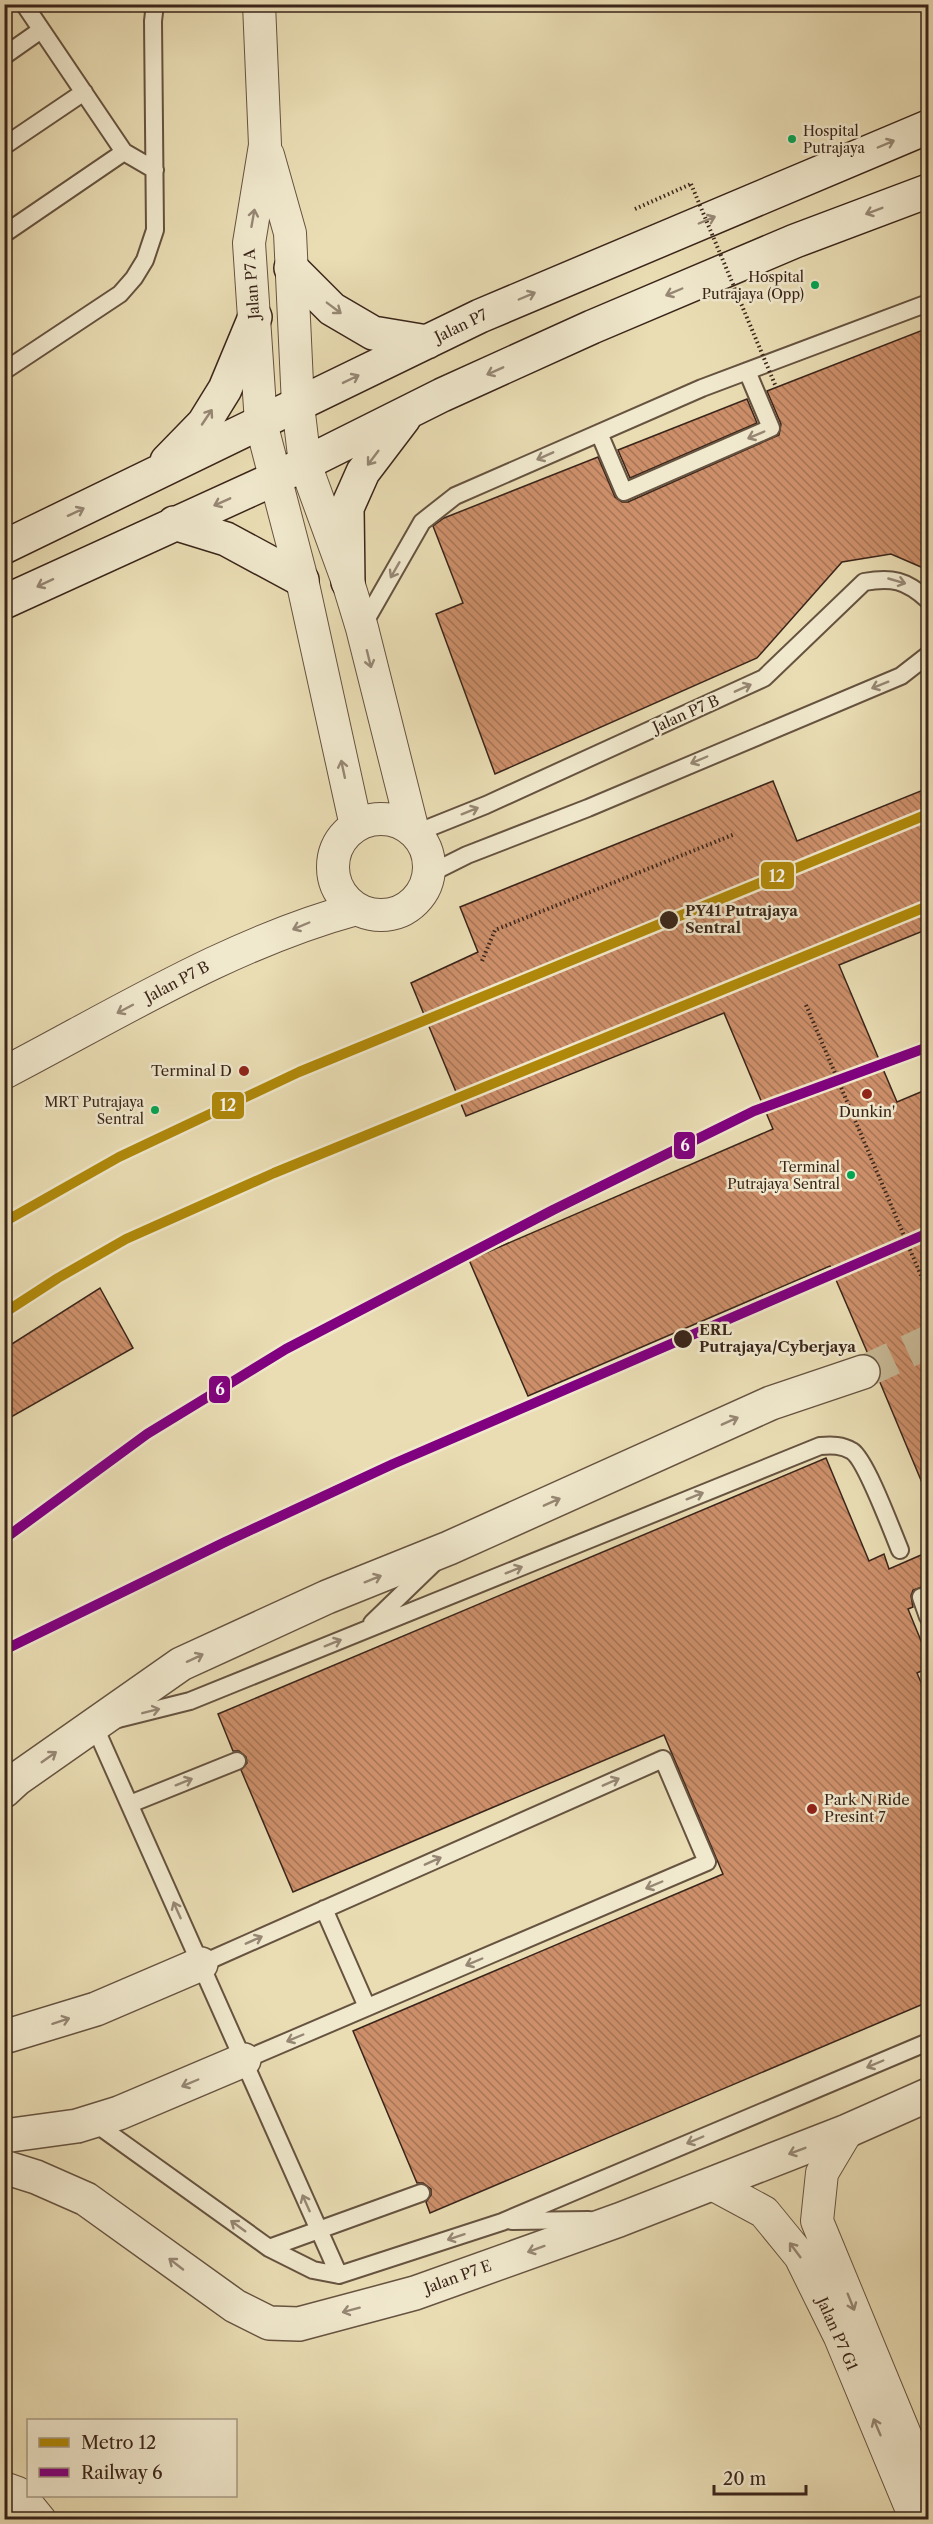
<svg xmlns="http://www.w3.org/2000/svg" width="933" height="2524" viewBox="0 0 933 2524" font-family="'Libre Caslon Text',serif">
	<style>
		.building { fill: url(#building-back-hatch); stroke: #3a251a; stroke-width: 1.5 }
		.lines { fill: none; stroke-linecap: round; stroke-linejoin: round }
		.tertiary-tunnel { stroke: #c7b895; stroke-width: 33; stroke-dasharray: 33 16; stroke-linecap: butt }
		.service-casing { stroke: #665340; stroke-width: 20 }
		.minor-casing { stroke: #665340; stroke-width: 34 }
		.tertiary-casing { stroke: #665340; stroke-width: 36 }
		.secondary-casing { stroke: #3a251a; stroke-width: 36 }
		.path { stroke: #3a251a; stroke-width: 4; stroke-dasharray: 1.5 3; stroke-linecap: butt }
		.service { stroke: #f1e9ce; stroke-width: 16 }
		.minor { stroke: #f1e9ce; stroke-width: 32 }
		.tertiary { stroke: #f1e9ce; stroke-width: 33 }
		.secondary { stroke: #f1e9ce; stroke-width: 33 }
		.path-bridge { stroke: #3a251a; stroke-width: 4; stroke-dasharray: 1.5 3; stroke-linecap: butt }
		.rail-1-casing { stroke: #f1e9ce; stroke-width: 15 }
		.rail-1 { stroke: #800080; stroke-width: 10 }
		.metro-1-casing { stroke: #f1e9ce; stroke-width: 15 }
		.metro-1 { stroke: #b0890a; stroke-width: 10 }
		.oneway { stroke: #968774 }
		.bus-dot { fill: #00a651; stroke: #f1e9ce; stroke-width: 2 }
		.stop-dot { fill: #3a251a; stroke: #f1e9ce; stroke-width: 2 }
		.poi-dot { fill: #8f2418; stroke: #f1e9ce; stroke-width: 2 }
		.labels { text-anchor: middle; stroke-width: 5; stroke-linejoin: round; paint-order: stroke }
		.bus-label { font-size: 14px; fill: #3a251a; stroke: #f1e9ce; text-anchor: end }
		.street-label { font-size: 15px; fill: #3a251a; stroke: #f1e9ce }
		.stop-label { font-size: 15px; font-weight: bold; fill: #3a251a; stroke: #f1e9ce; text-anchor: start }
		.poi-label { font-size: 15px; fill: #3a251a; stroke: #f1e9ce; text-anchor: end }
		.line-badge { stroke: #f1e9ce; stroke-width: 2 }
		.badge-label { font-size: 16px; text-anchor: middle; font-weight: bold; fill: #fff }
	</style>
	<defs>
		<pattern id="building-back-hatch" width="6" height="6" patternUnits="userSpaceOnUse" patternTransform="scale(1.5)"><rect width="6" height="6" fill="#cc8f6a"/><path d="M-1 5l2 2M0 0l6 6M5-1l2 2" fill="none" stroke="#a77556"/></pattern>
	</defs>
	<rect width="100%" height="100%" fill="#eaddb4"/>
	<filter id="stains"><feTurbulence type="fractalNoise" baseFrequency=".00333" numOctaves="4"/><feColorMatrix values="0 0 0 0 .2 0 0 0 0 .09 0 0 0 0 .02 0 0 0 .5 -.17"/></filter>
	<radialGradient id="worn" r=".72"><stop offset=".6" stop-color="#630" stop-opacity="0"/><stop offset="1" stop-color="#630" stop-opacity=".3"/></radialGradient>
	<path class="building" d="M928 328V570L891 554 842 562 757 658 495 774 436 614 463 603 433 526 444 518 598 457 615 497 622 502H628L779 435 781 424 767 391Z
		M747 399 757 423 630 478 618 450Z
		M773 781 797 841 928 788V929L839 965 897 1102 928 1089V1497L879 1380 881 1375V1365L876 1358 868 1354 830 1266 528 1396 469 1260 773 1129 724 1013 466 1116 411 983 478 952 460 907Z
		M100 1288 133 1348 4 1421V1349Z
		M826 1458 869 1561 884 1554 889 1569 928 1552V1590L922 1587 913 1590 911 1596 913 1607 908 1609 928 1658V1668L917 1673 928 1699V2002L430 2213 426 2202 431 2195V2189L423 2183H417L353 2031 723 1874 664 1735 293 1892 241 1770 247 1763 246 1757 239 1751H233L218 1714Z"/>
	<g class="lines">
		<path class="tertiary-tunnel" d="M863 1372 928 1342"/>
		<defs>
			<path id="service" d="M24 4 124 152 155 170
				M4 56 41 30
				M4 146 84 92
				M4 234 124 152
				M4 371 120 294 134 278 145 260 155 230 153 21 155 4
				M599 433 624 492 771 428 747 371
				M362 627 422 522 455 496 702 388 928 303
				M416 833 486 805 764 678 864 582C892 577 906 580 928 600
				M429 874 467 855 588 808 901 676 928 655
				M921 1597 928 1617
				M372 1623 433 1564
				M130 1804 237 1761
				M324 1909 367 2007
				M201 1964 663 1759 707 1862 244 2060
				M92 2121 269 2248 313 2270 339 2275 502 2222 928 2042
				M512 2221 589 2220
				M269 2248 421 2193
				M339 2275 94 1725 190 1701 820 1446C832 1445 842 1445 852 1451 866 1460 892 1531 900 1550"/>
			<path id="minor" d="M259 4 265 145 249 243 261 423 302 580 356 826
				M268 155 290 233 298 405 305 464 348 582 362 628 413 831
				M333 867a48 48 0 1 1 96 0a48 48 0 1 1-96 0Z
				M4 1073C119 1013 231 943 356 909
				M847 2131 822 2173 817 2221 928 2490
				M712 2184 764 2212 800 2256 840 2337 916 2520
				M4 2488 18 2493 40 2520"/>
			<path id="tertiary" d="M4 1791 17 1779 181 1664 327 1597 449 1548 771 1403 863 1372
				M4 2037 96 2009 201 1964
				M4 2136 77 2126 119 2113 244 2060
				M4 2167 36 2177 86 2199 235 2306 269 2323 299 2324 415 2293 619 2220 847 2131 928 2095"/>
			<path id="secondary" d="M291 268 332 309 373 333 427 342
				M167 461 204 423 225 389 255 317
				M174 523 226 539 302 580
				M4 547 480 316 928 127
				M348 582 347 508 363 472 404 418
				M4 602 276 478 442 395 592 327 795 241 928 191"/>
		</defs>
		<use href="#service" class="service-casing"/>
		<use href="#minor" class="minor-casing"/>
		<use href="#tertiary" class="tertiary-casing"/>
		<use href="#secondary" class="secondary-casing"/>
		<path class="path" d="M635 209 691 184
			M482 961 495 930 735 834
			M806 1005 928 1292"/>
		<use href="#service" class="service"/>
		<use href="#minor" class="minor"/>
		<use href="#tertiary" class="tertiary"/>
		<use href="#secondary" class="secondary"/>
		<path class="path-bridge" d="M691 184 776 387"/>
		<defs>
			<path id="rail-1" d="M4 1539 147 1434 286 1349 553 1210 754 1111 928 1047
				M4 1650 225 1542 393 1464 928 1233"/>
		</defs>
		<use href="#rail-1" class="rail-1-casing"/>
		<use href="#rail-1" class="rail-1"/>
		<defs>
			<path id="metro-1" d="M4 1222 119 1157 299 1072 928 814
				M4 1313 58 1278 126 1239 274 1173 928 906"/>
		</defs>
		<use href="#metro-1" class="metro-1-casing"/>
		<use href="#metro-1" class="metro-1"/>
	</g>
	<defs><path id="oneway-shaft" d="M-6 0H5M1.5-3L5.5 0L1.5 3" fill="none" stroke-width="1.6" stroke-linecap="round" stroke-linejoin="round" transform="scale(1.5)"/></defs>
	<g class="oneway">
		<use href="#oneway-shaft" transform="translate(886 144) rotate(-23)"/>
		<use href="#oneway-shaft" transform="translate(874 211) rotate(159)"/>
		<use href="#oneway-shaft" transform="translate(253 218) rotate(-80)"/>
		<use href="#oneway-shaft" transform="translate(707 220) rotate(-23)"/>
		<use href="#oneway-shaft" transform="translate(674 292) rotate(157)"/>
		<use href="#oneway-shaft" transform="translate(527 296) rotate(-23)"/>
		<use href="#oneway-shaft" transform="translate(334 308) rotate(37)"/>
		<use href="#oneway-shaft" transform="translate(495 371) rotate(156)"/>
		<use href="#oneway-shaft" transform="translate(351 379) rotate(-26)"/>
		<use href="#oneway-shaft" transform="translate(207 417) rotate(-56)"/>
		<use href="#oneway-shaft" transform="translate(756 435) rotate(157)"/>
		<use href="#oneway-shaft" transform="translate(545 456) rotate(156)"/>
		<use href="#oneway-shaft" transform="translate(373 458) rotate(127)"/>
		<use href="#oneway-shaft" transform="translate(222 502) rotate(156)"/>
		<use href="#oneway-shaft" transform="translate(76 512) rotate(-25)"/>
		<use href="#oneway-shaft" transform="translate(395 570) rotate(120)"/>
		<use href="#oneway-shaft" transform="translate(897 581) rotate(16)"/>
		<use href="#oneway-shaft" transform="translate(45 583) rotate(155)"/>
		<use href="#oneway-shaft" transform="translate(369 659) rotate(76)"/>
		<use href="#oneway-shaft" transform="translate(880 685) rotate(158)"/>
		<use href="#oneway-shaft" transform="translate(743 688) rotate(-24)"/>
		<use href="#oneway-shaft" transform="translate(699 760) rotate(157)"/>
		<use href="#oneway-shaft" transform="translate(343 769) rotate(-102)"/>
		<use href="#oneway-shaft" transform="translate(470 811) rotate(-22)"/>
		<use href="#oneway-shaft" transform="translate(301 926) rotate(157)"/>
		<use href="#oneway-shaft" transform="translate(125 1009) rotate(152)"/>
		<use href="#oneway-shaft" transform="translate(730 1421) rotate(-24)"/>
		<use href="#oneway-shaft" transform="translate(695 1496) rotate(-22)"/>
		<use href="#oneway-shaft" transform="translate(552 1502) rotate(-24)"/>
		<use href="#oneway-shaft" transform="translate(514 1570) rotate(-22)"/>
		<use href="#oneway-shaft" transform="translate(373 1579) rotate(-22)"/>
		<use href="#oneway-shaft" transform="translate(333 1643) rotate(-22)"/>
		<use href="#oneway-shaft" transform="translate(195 1658) rotate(-25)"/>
		<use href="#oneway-shaft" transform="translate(151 1711) rotate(-14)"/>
		<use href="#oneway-shaft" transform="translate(49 1757) rotate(-35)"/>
		<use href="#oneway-shaft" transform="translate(184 1782) rotate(-22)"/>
		<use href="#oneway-shaft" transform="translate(611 1782) rotate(-24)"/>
		<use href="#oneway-shaft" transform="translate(433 1861) rotate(-24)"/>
		<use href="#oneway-shaft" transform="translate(654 1885) rotate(157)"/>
		<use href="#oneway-shaft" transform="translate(177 1910) rotate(-114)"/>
		<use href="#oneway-shaft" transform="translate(254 1940) rotate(-24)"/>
		<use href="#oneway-shaft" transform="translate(474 1962) rotate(157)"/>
		<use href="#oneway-shaft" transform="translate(61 2021) rotate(-18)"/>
		<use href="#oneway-shaft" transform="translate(295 2038) rotate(157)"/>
		<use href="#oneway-shaft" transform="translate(875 2064) rotate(157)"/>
		<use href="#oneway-shaft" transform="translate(190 2083) rotate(157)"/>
		<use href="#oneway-shaft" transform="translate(695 2140) rotate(157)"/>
		<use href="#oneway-shaft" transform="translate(797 2151) rotate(159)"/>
		<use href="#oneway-shaft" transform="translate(306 2203) rotate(-114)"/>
		<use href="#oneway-shaft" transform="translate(238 2226) rotate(-144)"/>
		<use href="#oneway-shaft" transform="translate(456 2237) rotate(162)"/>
		<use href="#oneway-shaft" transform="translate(536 2249) rotate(160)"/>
		<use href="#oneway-shaft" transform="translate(795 2250) rotate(-127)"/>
		<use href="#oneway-shaft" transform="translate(176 2264) rotate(-142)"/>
		<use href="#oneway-shaft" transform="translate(851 2302) rotate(68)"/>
		<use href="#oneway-shaft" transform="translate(351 2310) rotate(165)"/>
		<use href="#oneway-shaft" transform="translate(877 2427) rotate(-113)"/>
	</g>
	<g class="bus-dot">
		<circle cx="792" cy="139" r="5"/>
		<circle cx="815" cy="285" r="5"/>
		<circle cx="155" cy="1110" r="5"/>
		<circle cx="851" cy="1175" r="5"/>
	</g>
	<g class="stop-dot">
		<circle cx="669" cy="920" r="10"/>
		<circle cx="683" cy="1339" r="10"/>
	</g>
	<g class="poi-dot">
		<circle cx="244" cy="1071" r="6"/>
		<circle cx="867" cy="1094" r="6"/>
		<circle cx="812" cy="1809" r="6"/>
	</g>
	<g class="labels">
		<g class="bus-label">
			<text x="803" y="136" text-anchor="start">Hospital<tspan x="803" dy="17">Putrajaya</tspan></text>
			<text x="804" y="282">Hospital<tspan x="804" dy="17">Putrajaya (Opp)</tspan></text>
			<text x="144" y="1107">MRT Putrajaya<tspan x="144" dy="17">Sentral</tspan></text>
			<text x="840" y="1172">Terminal<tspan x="840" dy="17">Putrajaya Sentral</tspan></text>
		</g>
		<g class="street-label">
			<text transform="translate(252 284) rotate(-94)" y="5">Jalan P7 A</text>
			<text transform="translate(461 326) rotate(-26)" y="5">Jalan P7</text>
			<text transform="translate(686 714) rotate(-24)" y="5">Jalan P7 B</text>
			<text transform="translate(177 982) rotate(-28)" y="5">Jalan P7 B</text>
			<text transform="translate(458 2277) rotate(-20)" y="5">Jalan P7 E</text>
			<text transform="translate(837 2334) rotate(66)" y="5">Jalan P7 G1</text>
		</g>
		<g class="stop-label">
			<text x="685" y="916">PY41 Putrajaya<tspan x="685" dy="17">Sentral</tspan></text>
			<text x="699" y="1335">ERL<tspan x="699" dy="17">Putrajaya/Cyberjaya</tspan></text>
		</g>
		<g class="poi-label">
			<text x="232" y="1076">Terminal D</text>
			<text x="867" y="1117" text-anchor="middle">Dunkin'</text>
			<text x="824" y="1805" text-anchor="start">Park N Ride<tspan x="824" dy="17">Presint 7</tspan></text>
		</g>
	</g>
	<g class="line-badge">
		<rect x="760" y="861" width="35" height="29" rx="6" fill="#b0890a"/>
		<rect x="211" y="1091" width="34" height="29" rx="6" fill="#b0890a"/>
		<rect x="673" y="1131" width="23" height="29" rx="6" fill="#800080"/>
		<rect x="208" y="1375" width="23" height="29" rx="6" fill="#800080"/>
	</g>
	<g class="badge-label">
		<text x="777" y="882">12</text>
		<text x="228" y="1111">12</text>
		<text x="685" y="1151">6</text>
		<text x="220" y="1395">6</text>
	</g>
	<rect width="933" height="2524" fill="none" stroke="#eaddb4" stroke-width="24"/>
	<rect x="6" y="6" width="921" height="2512" fill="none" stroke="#3a251a" stroke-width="3"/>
	<rect x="12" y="12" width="909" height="2500" fill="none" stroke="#3a251a" stroke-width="1.5"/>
	<rect x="27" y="2419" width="210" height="78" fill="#f1e9ce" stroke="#a89b86" stroke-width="1.5"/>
	<rect x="39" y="2438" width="30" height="9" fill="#b0890a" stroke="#a89b86" stroke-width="1.5"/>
	<text x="81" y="2449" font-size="18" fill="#3a251a">Metro 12</text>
	<rect x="39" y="2468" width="30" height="9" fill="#800080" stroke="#a89b86" stroke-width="1.5"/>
	<text x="81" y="2479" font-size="18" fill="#3a251a">Railway 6</text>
	<path d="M714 2485v9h92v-9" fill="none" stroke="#3a251a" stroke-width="3"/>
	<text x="723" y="2485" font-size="18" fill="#3a251a" stroke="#f1e9ce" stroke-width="4.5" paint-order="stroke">20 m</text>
	<rect width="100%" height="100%" filter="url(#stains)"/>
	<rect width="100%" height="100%" fill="url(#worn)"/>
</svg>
